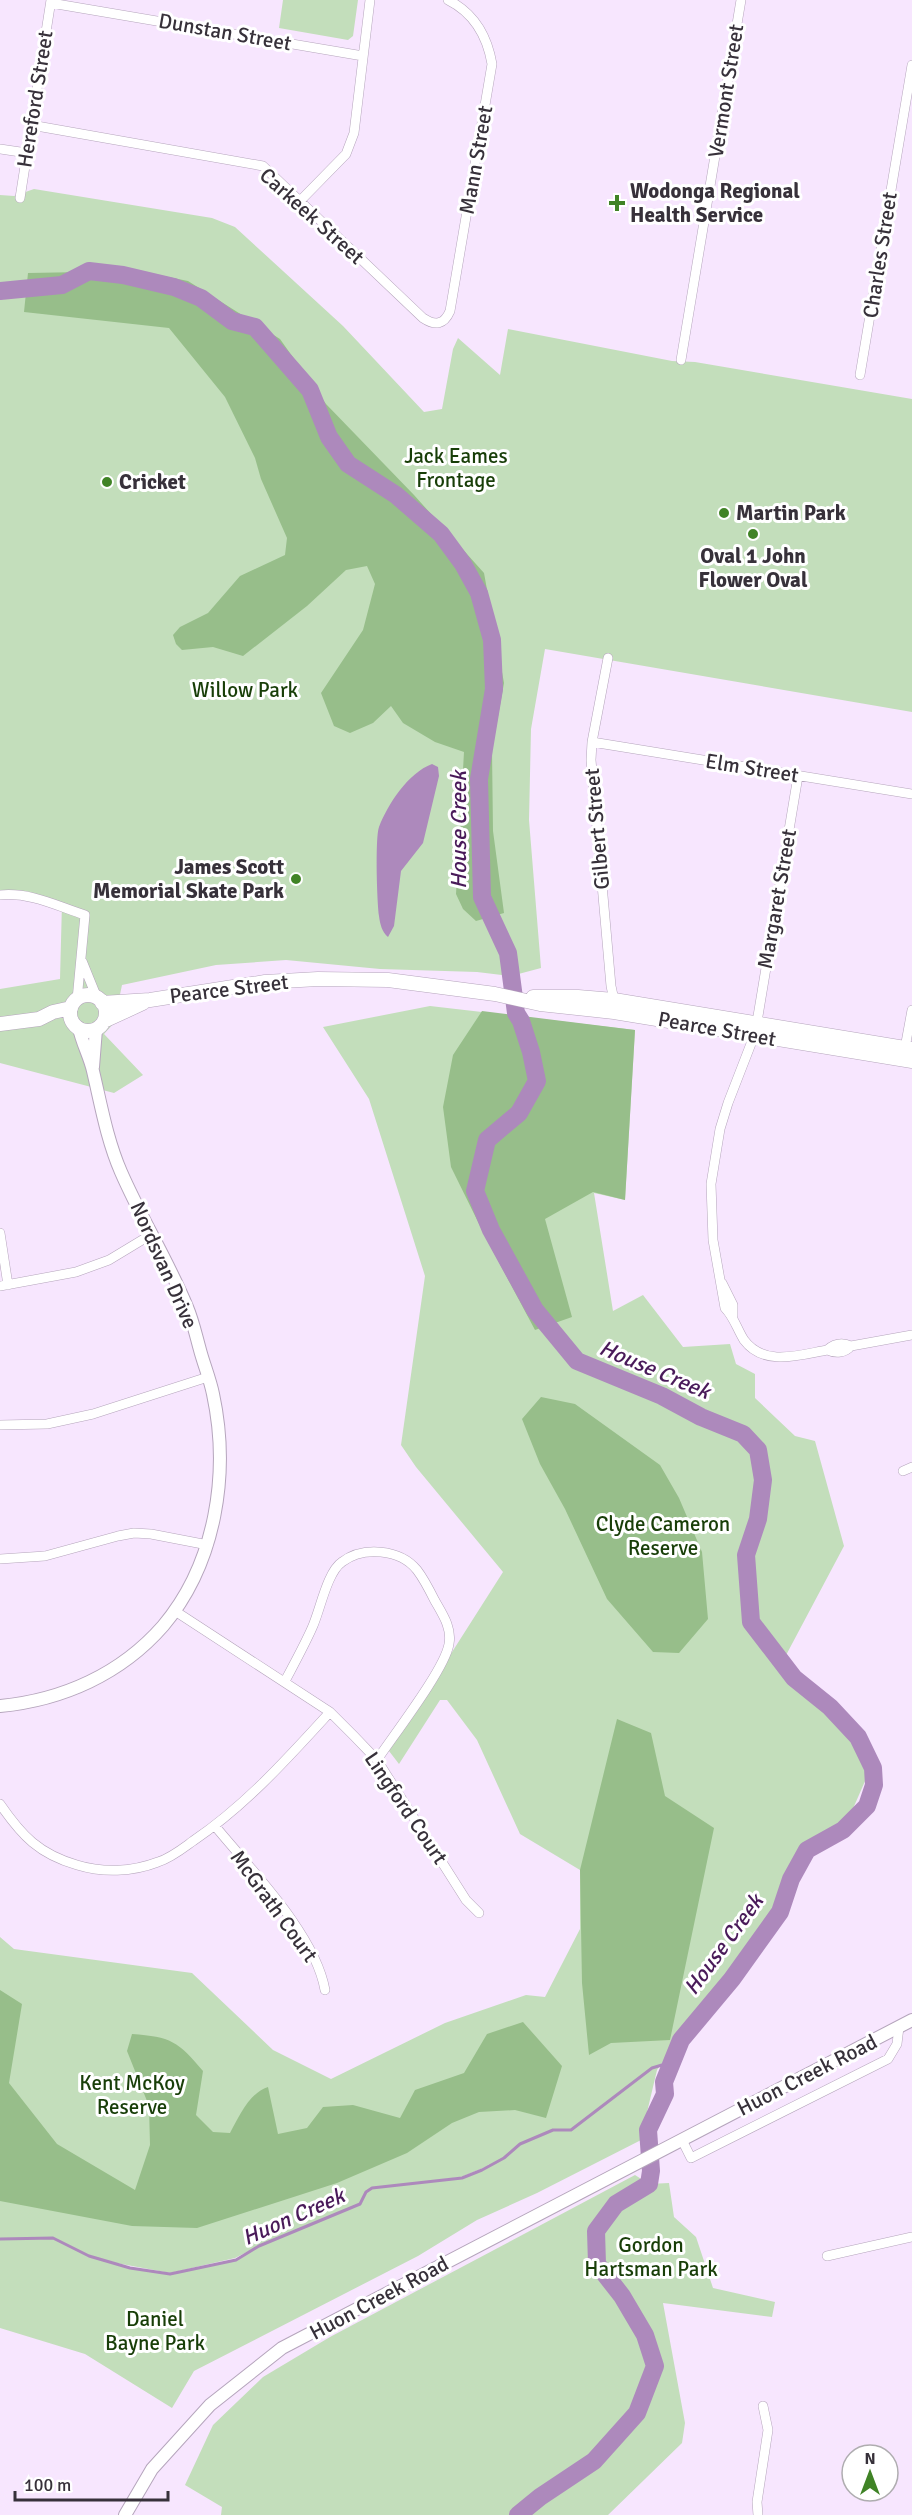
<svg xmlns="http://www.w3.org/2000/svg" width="912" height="2515" viewBox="0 0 912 2515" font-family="Signika,sans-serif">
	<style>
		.green { fill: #c3debb; fill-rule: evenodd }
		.forest { fill: #97be8a }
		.water { fill: #ad89bc }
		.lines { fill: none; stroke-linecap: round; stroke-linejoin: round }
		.stream { stroke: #ad89bc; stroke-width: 3 }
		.river { stroke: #ad89bc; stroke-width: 18 }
		.minor-casing { stroke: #b5a5bc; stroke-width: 10 }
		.tertiary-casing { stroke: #b5a5bc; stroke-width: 14 }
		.secondary-casing { stroke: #b5a5bc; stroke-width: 15 }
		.minor { stroke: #fff; stroke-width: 9 }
		.tertiary { stroke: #fff; stroke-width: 12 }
		.secondary { stroke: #fff; stroke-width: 14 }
		.poi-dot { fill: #408326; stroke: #fff; stroke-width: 2 }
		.labels { text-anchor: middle; stroke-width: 6; stroke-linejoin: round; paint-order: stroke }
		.street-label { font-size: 21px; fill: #37313a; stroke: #fff }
		.poi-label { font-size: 21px; font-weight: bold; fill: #37313a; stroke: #fff; text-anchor: start }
		.park-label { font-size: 21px; fill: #183e08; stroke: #fff }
		.water-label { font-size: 22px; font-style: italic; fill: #491a59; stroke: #fff }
	</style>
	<rect width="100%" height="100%" fill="#f7e6fe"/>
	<path class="green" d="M283 0H358L353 36 348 40 279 28Z
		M34 189 212 218 235 227 343 326 424 412 442 409 453 349 458 338 500 375 508 329 672 361 695 362 912 399V712L545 649 531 729 529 820 541 968 511 976 477 972 380 969 286 960 216 965 122 985 114 1023 104 1034 143 1075 114 1093 0 1063V989L60 979 62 903 0 896V195L14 196Z
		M430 1006 635 1030 625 1200 594 1193 613 1311 643 1295 683 1347 730 1344 736 1364 755 1374V1398L795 1436 815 1441 844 1546 784 1659 812 1699 841 1725 866 1759 869 1772 848 1820 810 1855 743 1958 712 1993 657 2070 644 2125 645 2138 537 2193 477 2220 418 2256 194 2371 172 2408 85 2354 0 2328V1937L14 1949 192 1973 273 2050 331 2079 445 2023 526 1995 545 1997 580 1929V1870L520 1834 477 1740 447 1700H440L399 1764 389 1751 503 1572 416 1467 401 1445 425 1276 369 1099 323 1027ZM488 2164 489 2167 462 2178 391 2186 461 2177 488 2166ZM259 2246 236 2260 170 2274 130 2268 116 2263 170 2273 235 2258Z
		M635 2175 649 2184 669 2183 674 2217 696 2237 713 2288 775 2302 772 2317 663 2303 685 2423 682 2443 608 2515H221L222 2507 185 2485 213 2425 263 2377 330 2337Z"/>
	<path class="forest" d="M139 271 188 281 280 339 326 404 414 495 484 573 504 683 492 750 493 831 504 913 476 921 463 909 456 894 464 752 435 742 403 723 391 706 373 723 350 733 334 726 321 693 363 630 375 584 367 566 346 570 307 606 243 656 213 647 182 650 176 644 173 635 180 627 208 613 240 576 285 555 287 538 261 479 255 458 225 397 169 328 24 312 28 273Z
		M482 1011 635 1030 625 1200 593 1192 545 1219 572 1317 535 1330 484 1234 451 1167 443 1107 453 1055Z
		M541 1397 575 1404 660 1465 679 1498 702 1552 708 1619 679 1653 653 1652 607 1599 565 1509 540 1464 522 1419Z
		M617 1719 651 1733 665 1796 714 1828 670 2040 611 2043 589 2055 582 1983 580 1870Z
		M0 1990 22 2004 9 2083 57 2144 135 2190 150 2145 149 2106 127 2051 132 2034C171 2037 178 2041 203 2071L196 2115 213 2132 230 2133C239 2117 249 2093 268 2087L278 2134 307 2128 323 2107 353 2105 400 2118 415 2090 464 2073 487 2034 523 2022 562 2066 546 2118 515 2110 479 2112 452 2123 407 2153 337 2183 197 2228 132 2226 0 2201Z"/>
	<path class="water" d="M432 764 438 767 439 776 423 843 401 871 394 926 388 937C382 932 380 924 379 916 377 903 375 837 379 827 388 804 408 773 432 764Z"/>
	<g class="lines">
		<path class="stream" d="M0 2239 53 2238 89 2256 130 2268 170 2274 236 2260 259 2246 360 2204 366 2192 372 2188 462 2178 482 2170 504 2158 520 2144 553 2130H571L652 2068 672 2062"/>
		<path class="river" d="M0 291 62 285 89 271 123 275 174 287 201 298 232 321 255 327 310 390 329 437 348 464 396 495 441 534 463 564 479 593 492 640 494 689 479 779 482 897 508 953 516 1013 521 1021 531 1052 537 1081 519 1113 487 1140 475 1191 491 1230 535 1310 577 1361 662 1396 701 1417 743 1434 758 1450 763 1480 758 1519 746 1555 751 1622 794 1678 830 1707 858 1737 873 1768 874 1785 867 1806 843 1830 807 1850 791 1879 780 1912 732 1979 681 2040 664 2082 665 2094 648 2130 651 2171 649 2184 616 2204 596 2231 597 2264 622 2296 645 2335 655 2366 637 2413 594 2461 540 2497 518 2515"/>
		<defs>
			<path id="minor" d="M51 3 363 56
				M31 125 263 166 423 318C435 326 444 325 450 311L492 64C487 35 474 13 448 0
				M0 149 27 153
				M20 198 51 0
				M299 202 346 154 354 133 370 0
				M681 360 741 0
				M860 375 912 65
				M608 658 592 742 591 760 611 986 614 1000
				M592 742 912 794
				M0 895C31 892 57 906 85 915L77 1000
				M82 961 97 998
				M757 1022 798 776
				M754 1036 728 1103 720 1129 711 1184 713 1240 725 1308C734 1317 737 1329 744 1340 764 1367 799 1355 827 1350 836 1354 845 1353 851 1346L912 1335
				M905 1048 912 1010
				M0 1233 8 1285
				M722 1283 733 1305V1316
				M0 1286 76 1272 109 1260 152 1234
				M827 1350C835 1343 842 1342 851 1346
				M0 1425 47 1424 93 1414 208 1377
				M903 1471 912 1467
				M0 1559 45 1556 118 1536 134 1533 151 1534 208 1545
				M175 1611 330 1712 354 1736 377 1760 466 1900 479 1913
				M285 1681C294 1664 304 1646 312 1628 320 1611 327 1572 342 1562 363 1546 400 1549 417 1570 424 1579 430 1591 435 1601 443 1615 452 1628 449 1644 445 1669 393 1736 377 1760
				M0 1804C22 1836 39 1854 77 1865 103 1873 132 1872 158 1862 171 1858 182 1849 193 1841 246 1805 287 1759 330 1712
				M215 1826C251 1870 315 1934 325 1990
				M682 2140 691 2158 888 2059 897 2044 899 2027
				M827 2256 912 2237
				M758 2515 757 2502 768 2430 763 2406"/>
			<path id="tertiary" d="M93 1067 96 1029
				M0 1706C63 1700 121 1674 163 1626 216 1563 230 1473 213 1394 210 1379 204 1365 200 1350 196 1336 193 1321 187 1307 168 1261 141 1218 121 1172 107 1140 101 1105 93 1071 90 1057 82 1043 79 1028
				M125 2515 152 2469 210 2405 282 2348 912 2020"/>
			<path id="secondary" d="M70 1013a18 18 0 1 1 36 0a18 18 0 1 1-36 0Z
				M533 997H578L614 1000 912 1049
				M102 1003 150 1000 265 982 318 979 388 980 495 994 540 1004 614 1012 912 1061
				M104 1021 143 1003
				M0 1024 39 1019 53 1012 71 1008"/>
		</defs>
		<use href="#minor" class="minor-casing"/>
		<use href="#tertiary" class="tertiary-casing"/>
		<use href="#secondary" class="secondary-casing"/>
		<use href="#minor" class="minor"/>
		<use href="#tertiary" class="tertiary"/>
		<use href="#secondary" class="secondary"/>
	</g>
	<g class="poi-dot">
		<path d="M614 194h6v6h6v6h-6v6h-6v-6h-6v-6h6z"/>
		<circle cx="107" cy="482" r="6"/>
		<circle cx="724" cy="513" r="6"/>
		<circle cx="753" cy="534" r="6"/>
		<circle cx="296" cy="879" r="6"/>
	</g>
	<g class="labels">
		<g class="street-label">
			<text transform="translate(225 32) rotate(10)" y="7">Dunstan Street</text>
			<text transform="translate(726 91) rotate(-81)" y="7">Vermont Street</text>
			<text transform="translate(35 99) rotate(-81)" y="7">Hereford Street</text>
			<text transform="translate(476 160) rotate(-80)" y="7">Mann Street</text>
			<text transform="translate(312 216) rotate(42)" y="7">Carkeek Street</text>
			<text transform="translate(880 255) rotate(-81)" y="7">Charles Street</text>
			<text transform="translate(752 768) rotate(9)" y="7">Elm Street</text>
			<text transform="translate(597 829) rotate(-95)" y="7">Gilbert Street</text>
			<text transform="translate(777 899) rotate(-80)" y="7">Margaret Street</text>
			<text transform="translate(229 989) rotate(-7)" y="7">Pearce Street</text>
			<text transform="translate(717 1029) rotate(10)" y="7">Pearce Street</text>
			<text transform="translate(164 1265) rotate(66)" y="7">Nordsvan Drive</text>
			<text transform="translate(406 1808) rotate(56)" y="7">Lingford Court</text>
			<text transform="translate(274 1906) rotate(54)" y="7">McGrath Court</text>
			<text transform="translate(807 2075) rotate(-27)" y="7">Huon Creek Road</text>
			<text transform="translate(379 2298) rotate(-28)" y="7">Huon Creek Road</text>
		</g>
		<g class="poi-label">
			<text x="630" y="198">Wodonga Regional<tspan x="630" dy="24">Health Service</tspan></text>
			<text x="119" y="489">Cricket</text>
			<text x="736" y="520">Martin Park</text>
			<text x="753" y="563" text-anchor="middle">Oval 1 John<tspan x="753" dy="24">Flower Oval</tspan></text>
			<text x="284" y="874" text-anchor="end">James Scott<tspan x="284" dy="24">Memorial Skate Park</tspan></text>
		</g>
		<g class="park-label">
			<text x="456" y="463">Jack Eames<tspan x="456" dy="24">Frontage</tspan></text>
			<text x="245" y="697">Willow Park</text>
			<text x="663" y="1531">Clyde Cameron<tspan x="663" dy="24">Reserve</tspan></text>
			<text x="132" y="2090">Kent McKoy<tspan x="132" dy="24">Reserve</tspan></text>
			<text x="651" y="2252">Gordon<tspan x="651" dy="24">Hartsman Park</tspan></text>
			<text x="155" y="2326">Daniel<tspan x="155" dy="24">Bayne Park</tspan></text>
		</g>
		<g class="water-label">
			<text transform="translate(458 830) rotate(-90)" y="8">House Creek</text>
			<text transform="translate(655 1369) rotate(23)" y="8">House Creek</text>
			<text transform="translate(723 1944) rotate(-54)" y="8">House Creek</text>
			<text transform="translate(293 2216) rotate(-24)" y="8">Huon Creek</text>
		</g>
	</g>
	<g transform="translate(870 2473)"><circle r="28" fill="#ffffff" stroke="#afadb0" stroke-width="1.5"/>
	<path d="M0-4.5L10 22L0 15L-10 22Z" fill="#408326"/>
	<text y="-9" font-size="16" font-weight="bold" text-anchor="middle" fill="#37313a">N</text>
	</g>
	<path d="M15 2491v9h153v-9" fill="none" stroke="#37313a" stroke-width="3"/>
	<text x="24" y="2491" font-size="18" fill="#37313a" stroke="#ffffff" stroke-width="4.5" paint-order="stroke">100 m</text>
</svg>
